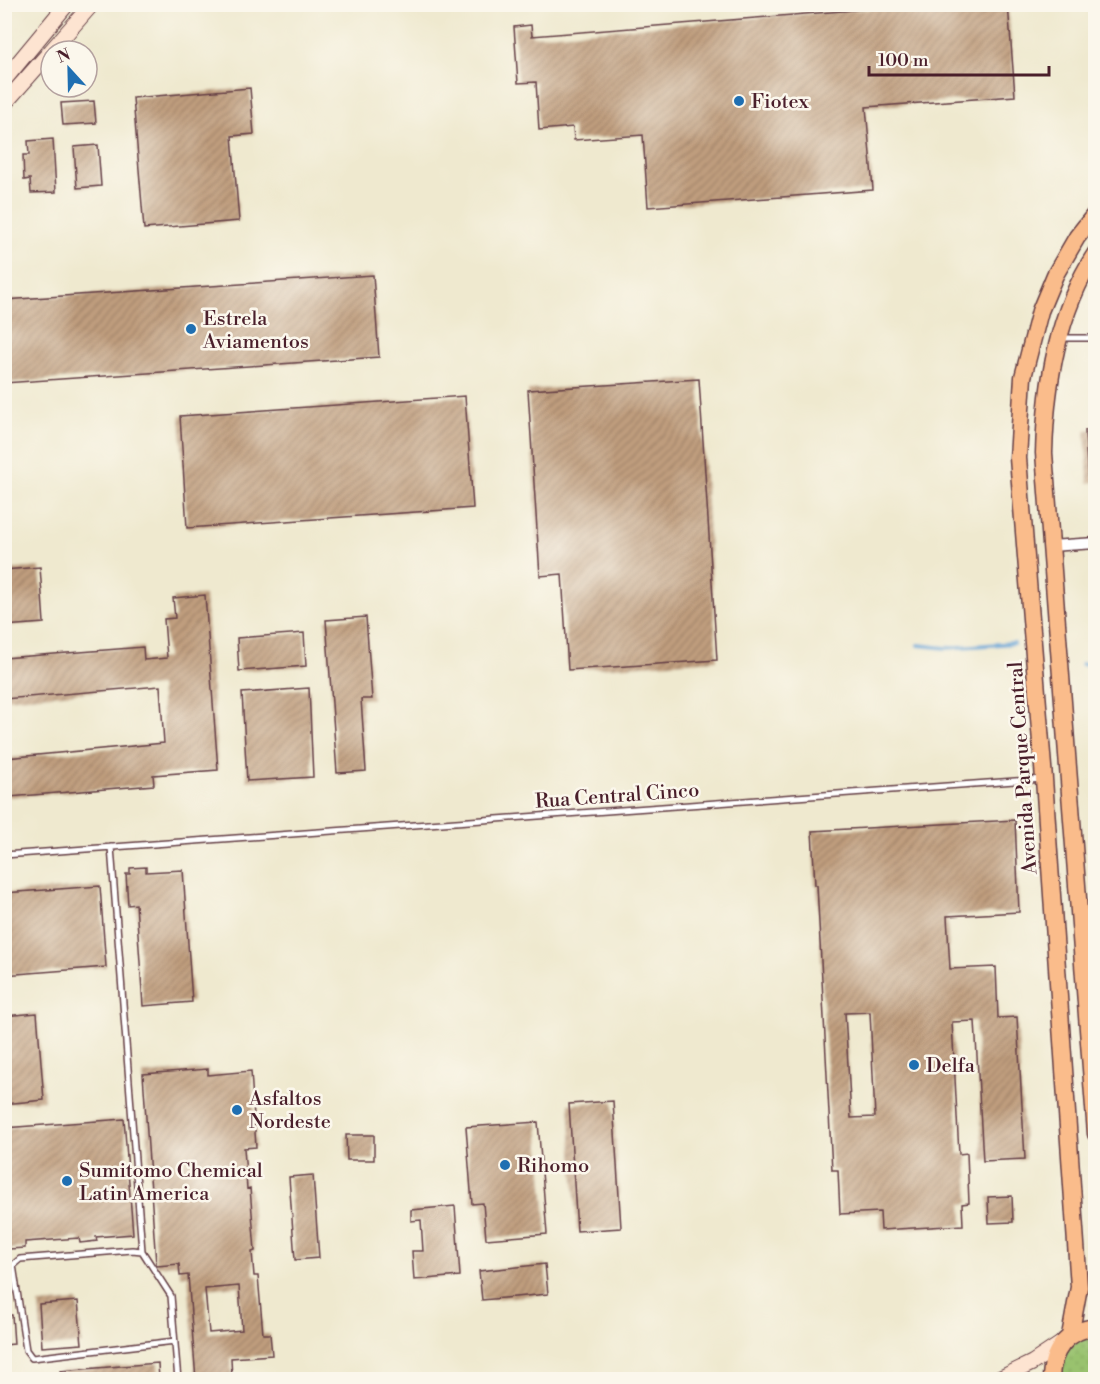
<svg xmlns="http://www.w3.org/2000/svg" width="1100" height="1384" viewBox="0 0 1100 1384" font-family="'Libre Bodoni',serif">
	<style>
		.grass { fill: url(#grass-dots); stroke: #72704c; stroke-width: 1.5 }
		.lines { fill: none; stroke-linecap: round; stroke-linejoin: round }
		.stream { stroke: #62a2d5; stroke-width: 4 }
		.building { fill: url(#building-hatch); fill-rule: evenodd }
		.lane-casing { stroke: #633d44; stroke-width: 8 }
		.street-casing { stroke: #633d44; stroke-width: 13 }
		.secondary-casing { stroke: #633d44; stroke-width: 17 }
		.primary-casing { stroke: #633d44; stroke-width: 19 }
		.path { stroke: #633d44; stroke-width: 2; stroke-dasharray: 4.5 4.5; stroke-linecap: butt }
		.lane { stroke: #fff; stroke-width: 5 }
		.street { stroke: #fff; stroke-width: 10 }
		.secondary { stroke: #fde4d1; stroke-width: 15 }
		.primary { stroke: #fabc8b; stroke-width: 16 }
		.poi-dot { fill: #1f6fb2; stroke: #fbf7ec; stroke-width: 2 }
		.labels { text-anchor: middle; stroke-width: 5; stroke-linejoin: round; paint-order: stroke }
		.poi-label { font-size: 20px; fill: #4a1f2b; stroke: #fbf7ec; text-anchor: start }
		.street-label { font-size: 20px; fill: #4a1f2b; stroke: #fbf7ec }
	</style>
	<defs>
		<pattern id="grass-dots" width="8" height="8" patternUnits="userSpaceOnUse" patternTransform="scale(1.5)"><rect width="8" height="8" fill="#99c26e"/><path d="M2 2h.1M6 6h.1" fill="none" stroke="#85a65f" stroke-width="1.8" stroke-linecap="round"/></pattern>
		<pattern id="building-hatch" width="6" height="6" patternUnits="userSpaceOnUse" patternTransform="scale(1.5)"><rect width="6" height="6" fill="#c09e7e"/><path d="M-1 1l2-2M0 6l6-6M5 7l2-2" fill="none" stroke="#9e8067"/></pattern>
	</defs>
	<rect width="100%" height="100%" fill="#fbf7ec"/>
	<filter id="ink" filterUnits="userSpaceOnUse"><feTurbulence type="fractalNoise" baseFrequency=".0167" numOctaves="2"/><feDisplacementMap in="SourceGraphic" scale="12" xChannelSelector="R" yChannelSelector="G"/><feConvolveMatrix kernelMatrix="1 2 1 2 8 2 1 2 1" color-interpolation-filters="sRGB"/></filter>
	<filter id="wash" filterUnits="userSpaceOnUse"><feTurbulence type="fractalNoise" baseFrequency=".008" numOctaves="4" result="noise"/><feDisplacementMap in="SourceGraphic" scale="24" xChannelSelector="R" yChannelSelector="G"/><feGaussianBlur stdDeviation="1.35" result="paint"/><feColorMatrix in="noise" values="0 0 0 0 0 0 0 0 0 0 0 0 0 0 0 0 0 1.4 0 .05"/><feComposite in="paint" operator="in"/></filter>
	<g filter="url(#wash)">
		<rect width="100%" height="100%" fill="#efe9cf"/>
		<path class="grass" d="M1090 1335 1093 1379H1060C1056 1356 1069 1342 1090 1335Z"/>
		<g class="lines">
			<path class="stream" d="M918 645 946 648 1014 643
				M1082 664 1096 667"/>
		</g>
		<g id="blocks">
			<path class="building" d="M930 4H1008L1015 96 866 107 873 190 648 207 643 135 574 140 573 127 539 130 536 82 518 83 514 27 531 25 532 36Z
				M250 88 254 134 232 136 239 221 144 229 133 98Z
				M94 101 96 123 63 125 61 103Z
				M53 139 56 192 31 193 30 179 24 180 23 155H29L28 141Z
				M98 145 101 186 77 188 74 147Z
				M373 275 379 357 4 383V300Z
				M699 379 717 660 568 670 562 574 540 576 528 390Z
				M465 396 473 508 187 528 180 416Z
				M1095 429V482L1088 483 1085 430Z
				M40 567 44 623 4 626V570Z
				M205 595 218 770 153 775 154 785 9 797 6 758 164 743 160 686 4 699V658L143 647 144 660 167 658 164 619 175 618 173 598Z
				M366 617 372 699H361L366 771 337 773 326 620Z
				M304 633 306 666 239 671 237 638Z
				M309 688 313 777 247 781 242 693Z
				M1015 820 1019 912 947 916 950 969 996 967 998 1018 1017 1017 1025 1159 983 1161 975 1021 952 1022 959 1154 967 1153 969 1203 962 1204 963 1225 881 1230 880 1212 840 1214 838 1170H832L817 885H815L812 831ZM870 1012 875 1117 851 1118 845 1013Z
				M146 867V872L183 870 192 1002 143 1006 136 904 128 905 126 874H130V868Z
				M100 886 106 967 4 975V893Z
				M37 1013 44 1100 4 1104V1016Z
				M208 1069V1075L251 1071 256 1147 244 1148 247 1189 250 1188 255 1251 252 1252 254 1276H258L263 1334H270L272 1355 231 1358 232 1380H196L188 1275 180 1276 179 1264 157 1266 156 1264 143 1074ZM239 1286 242 1330 209 1333 205 1289Z
				M613 1101 621 1228 577 1231 569 1104Z
				M124 1119 133 1234 96 1237 97 1241 80 1243 79 1238 25 1242V1248L9 1249 8 1243H4V1128Z
				M538 1122 547 1234 486 1239 483 1203 472 1204 466 1127Z
				M346 1135H374V1160H347Z
				M313 1175 319 1258 295 1260 289 1177Z
				M1012 1196 1013 1222 989 1223 988 1197Z
				M455 1206 460 1276 414 1280 412 1251H423L421 1220 411 1221V1210Z
				M545 1264 548 1294 482 1300 479 1271Z
				M78 1301 82 1344 42 1347 39 1304Z
				M4 1315H12L14 1344 4 1345Z
				M158 1363 159 1380H61L60 1371Z"/>
		</g>
	</g>
	<g filter="url(#ink)">
		<use href="#blocks" fill-opacity="0" stroke="#633d44" stroke-width="1.5"/>
		<g class="lines">
			<defs>
				<path id="lane" d="M4 5 5 4
					M1061 338H1096
					M111 847 142 1251 171 1296 178 1380
					M4 855 1043 779
					M142 1251 132 1250 20 1259 13 1265 26 1350 32 1358 175 1341"/>
				<path id="street" d="M1050 546 1096 543"/>
				<path id="secondary" d="M51 51 92 4
					M4 80 67 4
					M4 104 51 51
					M997 1380 1032 1363 1062 1343"/>
				<path id="primary" d="M1096 253C1057 312 1046 384 1044 453L1096 1134
					M1070 1336 1079 1287 1044 779 1018 458 1023 377 1040 311 1055 275 1077 237 1096 213
					M1051 1380C1051 1352 1066 1330 1096 1327"/>
			</defs>
			<use href="#lane" class="lane-casing"/>
			<use href="#street" class="street-casing"/>
			<use href="#secondary" class="secondary-casing"/>
			<use href="#primary" class="primary-casing"/>
			<path class="path" d="M1092 1296 1093 1314
				M1095 1341 1096 1348"/>
			<use href="#lane" class="lane"/>
			<use href="#street" class="street"/>
			<use href="#secondary" class="secondary"/>
			<use href="#primary" class="primary"/>
		</g>
	</g>
	<g class="poi-dot">
		<circle cx="739" cy="101" r="6"/>
		<circle cx="191" cy="329" r="6"/>
		<circle cx="914" cy="1065" r="6"/>
		<circle cx="237" cy="1110" r="6"/>
		<circle cx="505" cy="1165" r="6"/>
		<circle cx="67" cy="1181" r="6"/>
	</g>
	<g class="labels">
		<g class="poi-label">
			<text x="751" y="108">Fiotex</text>
			<text x="203" y="325">Estrela<tspan x="203" dy="23">Aviamentos</tspan></text>
			<text x="926" y="1072">Delfa</text>
			<text x="249" y="1105">Asfaltos<tspan x="249" dy="23">Nordeste</tspan></text>
			<text x="517" y="1172">Rihomo</text>
			<text x="79" y="1177">Sumitomo Chemical<tspan x="79" dy="23">Latin America</tspan></text>
		</g>
		<g class="street-label">
			<text transform="translate(1022 768) rotate(-94)" y="7">Avenida Parque Central</text>
			<text transform="translate(617 795) rotate(-4)" y="7">Rua Central Cinco</text>
		</g>
	</g>
	<rect width="1100" height="1384" fill="none" stroke="#fbf7ec" stroke-width="24"/>
	<g transform="translate(69 69) rotate(338)"><circle r="28" fill="#fbf7ec" stroke="#b4a19f" stroke-width="1.5"/>
	<path d="M0-4.5L10 22L0 15L-10 22Z" fill="#1f6fb2"/>
	<text y="-9" font-size="16" font-weight="bold" text-anchor="middle" fill="#4a1f2b">N</text>
	</g>
	<path d="M869 66v9h180v-9" fill="none" stroke="#4a1f2b" stroke-width="3"/>
	<text x="878" y="66" font-size="18" fill="#4a1f2b" stroke="#fbf7ec" stroke-width="4.5" paint-order="stroke">100 m</text>
</svg>
